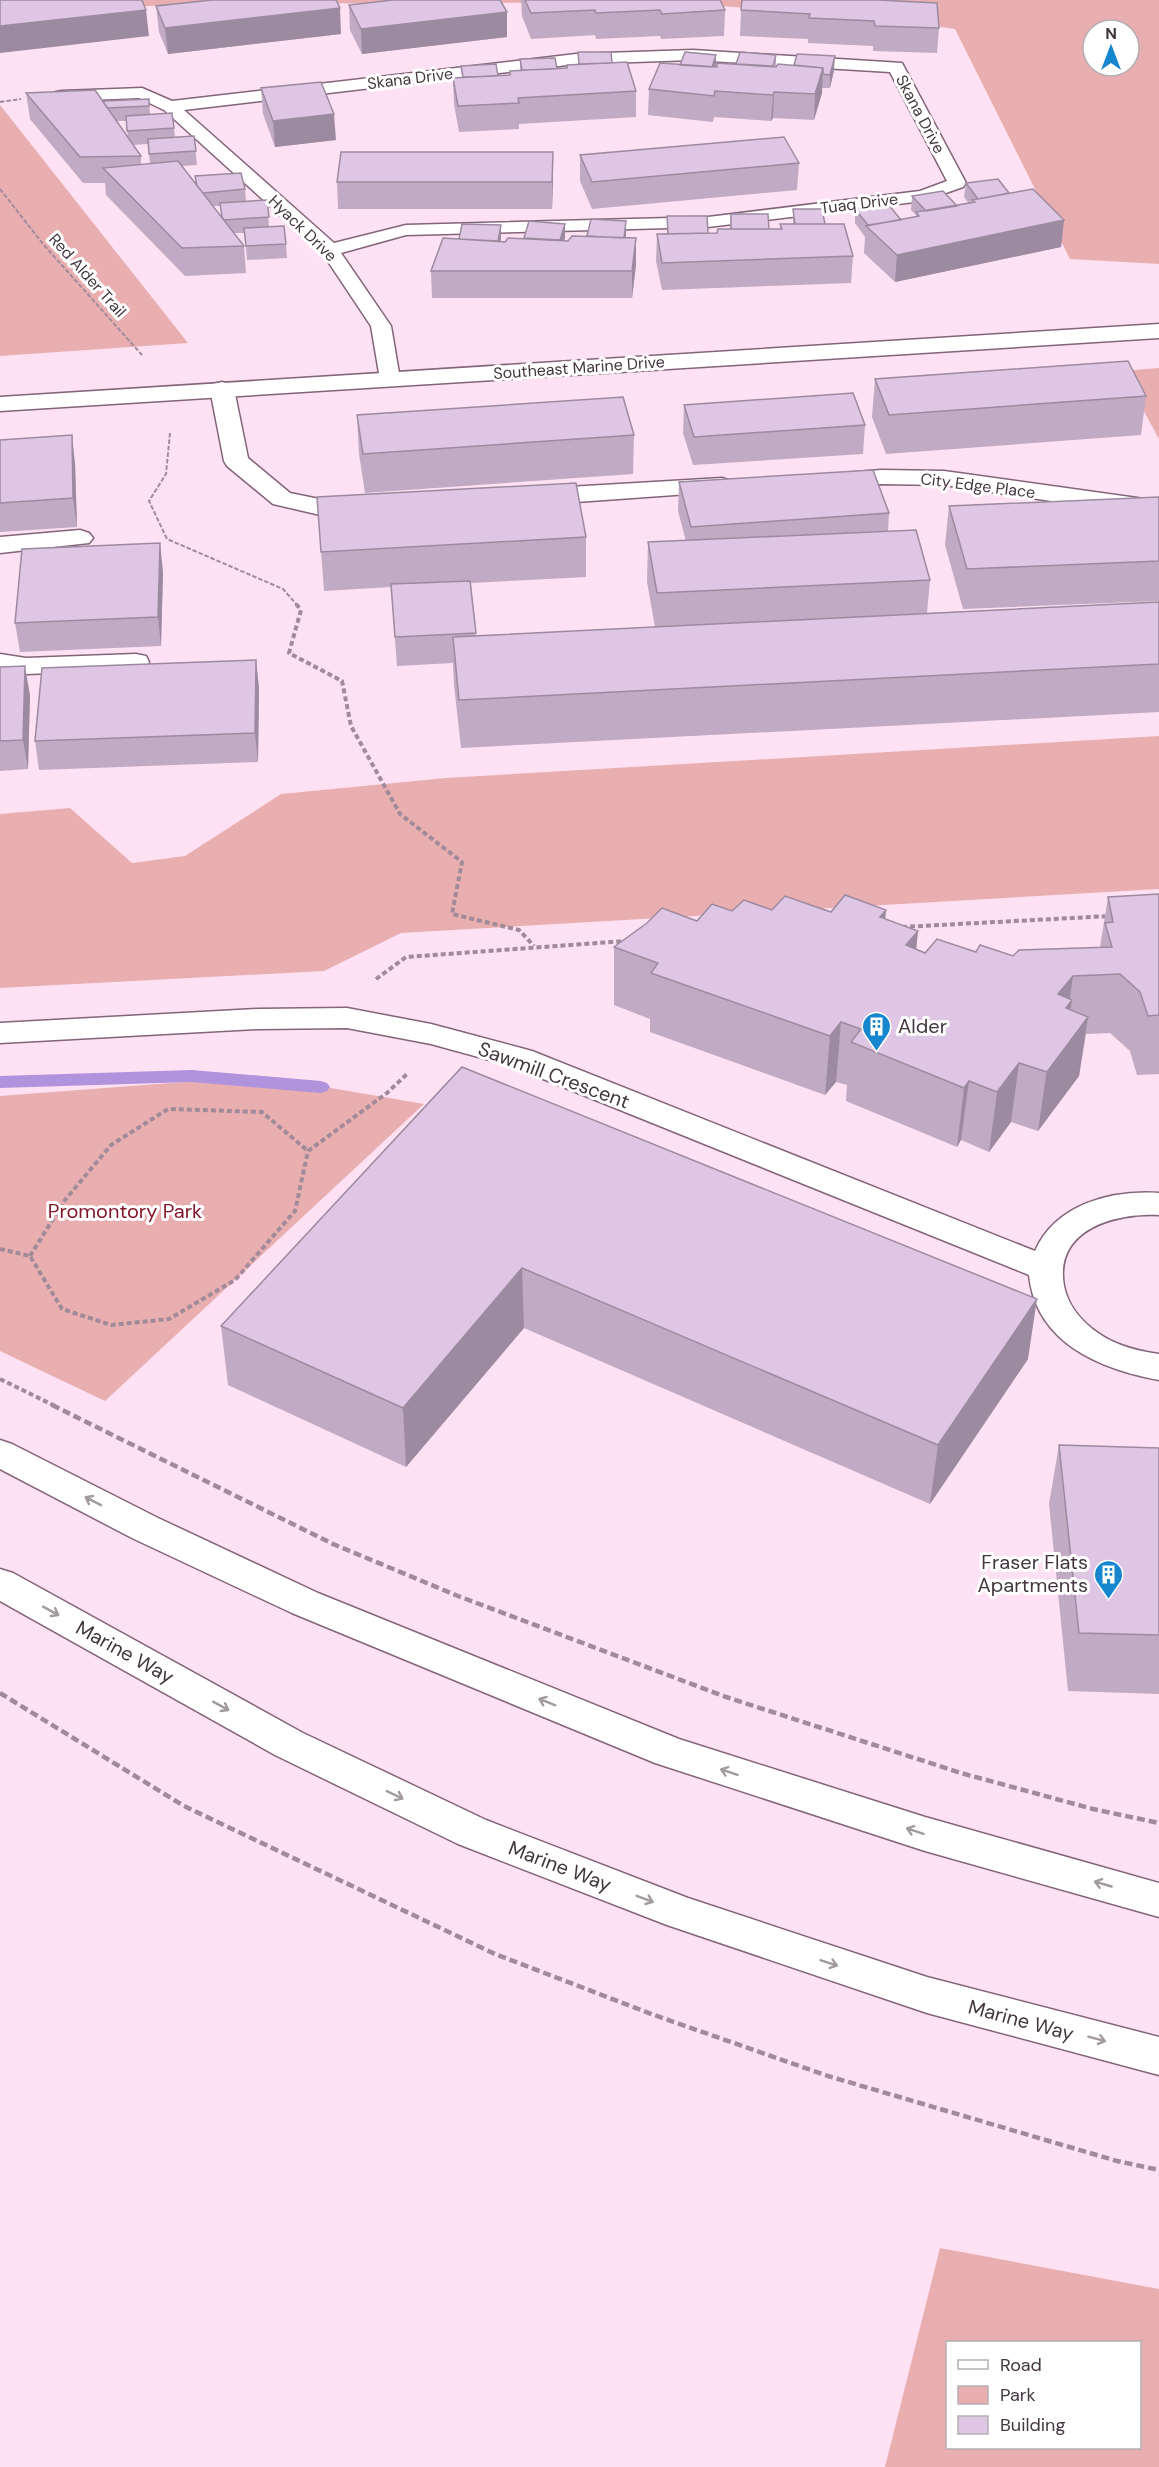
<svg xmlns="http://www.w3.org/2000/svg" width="1159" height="2467" viewBox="0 0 1159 2467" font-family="'DM Sans',sans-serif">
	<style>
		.green { fill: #e9aeb0; fill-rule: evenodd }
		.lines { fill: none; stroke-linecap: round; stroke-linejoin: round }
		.stream { fill: #b092dd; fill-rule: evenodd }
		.service-casing { stroke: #836478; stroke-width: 3 }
		.minor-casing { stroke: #836478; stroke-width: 3 }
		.tertiary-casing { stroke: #836478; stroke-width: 3 }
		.primary-casing { stroke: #836478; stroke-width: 3 }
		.path-far2 { stroke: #a18b99; stroke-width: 2; stroke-dasharray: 4.5 2; stroke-linecap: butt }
		.path-far1 { stroke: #a18b99; stroke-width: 4; stroke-dasharray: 5 3; stroke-linecap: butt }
		.path { stroke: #a18b99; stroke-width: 4.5; stroke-dasharray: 8 4; stroke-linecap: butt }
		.service { fill: #fff; fill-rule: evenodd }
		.minor { fill: #fff; fill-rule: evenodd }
		.tertiary { fill: #fff; fill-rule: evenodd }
		.primary { fill: #fff; fill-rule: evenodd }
		.wall { fill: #c0aac4; fill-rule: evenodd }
		.shaded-wall { fill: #9c8ba0 }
		.building { fill: #dfc6e4; stroke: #9c8ba0; stroke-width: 1.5 }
		.oneway { stroke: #a29a9f }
		.labels { text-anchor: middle; stroke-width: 6; stroke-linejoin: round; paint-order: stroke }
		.far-street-label { font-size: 16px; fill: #44363f; stroke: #fff }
		.poi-label { font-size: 20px; fill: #44363f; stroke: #fff; text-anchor: start }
		.street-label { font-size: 20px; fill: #44363f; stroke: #fff }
		.park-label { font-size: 20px; fill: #83172a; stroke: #fff }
	</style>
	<rect width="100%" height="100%" fill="#fee1f3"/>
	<path class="green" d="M0 0H1159V264L1070 259 955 29 889 20 675 2 177 4 0 17ZM1093 30H1129V66H1093Z
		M0 105 188 343 0 356Z
		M1159 368V439L1122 371Z
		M1159 736V889L401 933 324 971 0 988V814L70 808 132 863 185 856 281 794 446 778Z
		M261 1076 424 1104 105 1401 0 1351V1096Z
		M940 2248 1159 2289V2467H885ZM948 2342H1140V2448H948Z"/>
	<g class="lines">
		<path class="stream" d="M192 1070 321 1081 327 1083 330 1087 327 1091 321 1093 192 1082 0 1088V1076Z"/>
		<defs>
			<path id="service" d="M693 50 902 63 966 183 963 187 923 201 708 227 406 235 341 253 391 326 400 379 397 383H383L380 379 371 326 323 254 164 110 139 98 62 101 56 100 53 96 56 92 62 91 142 88 172 101 576 54ZM693 60 890 72 947 181 920 191 708 217 406 225 334 243 184 110 576 64Z"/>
			<path id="minor" d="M222 382 230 384 234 389 248 458 290 493 329 501 362 499 371 502 375 507 371 512 329 517 273 504 227 466 224 461 210 389 214 384Z
				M881 470 944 471 1159 501V517L944 485 881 484 830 487 821 485 818 480 821 475Z
				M722 478 731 481 735 486 731 491 534 505 525 502 521 497 525 492 534 489Z
				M80 530 89 533 93 538 89 543 0 553V537Z
				M0 654 26 658 136 654 146 656 149 662 146 668 136 670 26 674 0 670Z
				M347 1008 431 1024 532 1051 1035 1251C1056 1204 1111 1190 1159 1193V1215C1115 1213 1054 1229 1064 1286 1068 1306 1082 1322 1098 1333 1116 1346 1138 1351 1159 1354V1380C1100 1369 1036 1343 1029 1275L511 1066 431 1044 347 1028 258 1029 0 1043V1023L258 1009Z"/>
			<path id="tertiary" d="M1159 324V338L0 411V397Z"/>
			<path id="primary" d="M0 1440 12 1444 158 1518 318 1593 679 1739 925 1817 1159 1883V1917L925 1851 655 1763 292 1613 132 1538 0 1469Z
				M0 1569 13 1573 303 1733 486 1820 688 1898 927 1977 1159 2037V2075L927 2013 667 1925 458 1844 275 1755 0 1601Z"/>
		</defs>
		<use href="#service" class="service-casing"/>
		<use href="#minor" class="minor-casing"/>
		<use href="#tertiary" class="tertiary-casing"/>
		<use href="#primary" class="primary-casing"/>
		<path class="path-far2" d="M0 102 21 99
			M0 189 43 244 142 355
			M170 433 166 474 149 501 167 539 283 589 297 605"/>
		<path class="path-far1" d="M296 604 301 610 289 653 342 681 351 726 400 814 462 862 452 914 519 930 534 946
			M902 927 1110 916
			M376 979 406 957 625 941
			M0 1249 30 1256 62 1309 111 1325 169 1319 235 1280 295 1211 308 1151 387 1093 407 1074
			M30 1256 65 1200 111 1145 168 1109 262 1112 308 1151
			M0 1379 55 1406"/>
		<path class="path" d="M52 1405 333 1544 458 1596 726 1697 961 1773 1093 1809 1159 1823
			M0 1693 184 1806 495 1954 654 2015 828 2076 1117 2161 1159 2170"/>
		<use href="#service" class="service"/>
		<use href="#minor" class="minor"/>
		<use href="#tertiary" class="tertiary"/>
		<use href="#primary" class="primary"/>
	</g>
	<path class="wall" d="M521 0H720L725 10 724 36 661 39 660 36 596 39 595 35 531 39 522 16Z
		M878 1 939 28 937 53 873 51V46L808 43V39L740 36 741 10Z
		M349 5 507 12V37L362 54 350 30Z
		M156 6 341 34 168 54 159 32Z
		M578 52 612 63 636 91V117L519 124V129L459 132 454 104 453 78 462 77 461 66 498 76 510 75 520 70V59L557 69 567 68V65L578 64Z
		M776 55V67L834 70 830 88H822V93L814 120 773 118 771 121 714 117 713 122 648 115 649 89 716 67 736 64Z
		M261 88 336 140 275 147 263 114Z
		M26 93 104 103 149 99 150 115 172 113 175 137 194 136 197 165 182 166 196 184 195 176 245 189 246 201 267 200 269 227 286 244 287 258 247 260 245 233H234L244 246 246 273 185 276 106 195 105 183H83L30 119ZM116 121H126L128 138ZM148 144 150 164H141V156L133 145ZM213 206H221L222 217Z
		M580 155 799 163 797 190 592 209 580 181Z
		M553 179 552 209H338L337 182Z
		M966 183 1009 193 1064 220 1061 247 895 282 864 253 865 237 855 223V209L901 220 916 217V215L911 210 912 196 957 206 969 204 964 197Z
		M793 209 825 224 853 256 851 283 662 290 656 261 657 234H667V216L708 233H717L730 229 731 214 769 229H780V224H793Z
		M626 221V238H636V265L632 298H432L431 271 459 239 501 240V241L505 242 524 238 565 224 564 241H568L587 236Z
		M875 379 1146 396 1141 435 886 454 872 417Z
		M684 405 865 425 863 454 693 465 683 433Z
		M357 415 634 435 633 474 365 493 359 454Z
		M0 440 75 463 77 527 0 532Z
		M679 482 889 513 888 532 930 580 927 613 1159 602V712L461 748 454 685 453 663 397 666 391 587 324 591 317 497 586 537V577L471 583 476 636 655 627 647 582 648 542 686 541 678 511Z
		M1159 497V601L963 609 945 545 949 506Z
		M163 572 161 646 20 652 15 623Z
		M256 660 259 689 258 762 39 770 35 741Z
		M0 667 30 695 28 769 0 771Z
		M1159 894V1074L1137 1075 1130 1051 1110 1033 1086 1034 1079 1076 1038 1131 1011 1122 989 1152 961 1140 957 1147 846 1101 847 1085 836 1082 825 1095 650 1032V1019L614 1005V947L732 911 772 910 831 912 886 910 885 919 918 931 916 950 925 953 976 952 1013 956 1100 947 1108 897Z
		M462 1067 1028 1359 930 1504 524 1328 406 1467 228 1385 221 1326Z
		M1059 1445 1159 1448V1694L1068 1691 1049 1504Z"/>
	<path class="shaded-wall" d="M340 8 341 34 168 54 165 28Z
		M146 10 149 36 0 53V26Z
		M507 12V37L362 54 361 29Z
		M716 55V69L709 74Z
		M835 56 834 70 830 88V75Z
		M823 68 822 93 814 120 815 94Z
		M774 92 773 118 771 121 773 95Z
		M334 114 336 140 275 147 273 121Z
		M553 152V179L552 209V182Z
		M1064 220 1061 247 895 282 897 255Z
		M626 221V235L623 256V242Z
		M565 224V238L559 259V245Z
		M501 225V240L497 260V246Z
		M636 238V265L632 298V271Z
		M72 435 75 463 77 527 73 498Z
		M160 543 163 572 161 646 158 617Z
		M256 660 259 689 258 762 255 733Z
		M25 666 30 695 28 769 23 740Z
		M886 910 881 968 880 917Z
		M918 931 912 990 906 945Z
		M1073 976 1069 1004 1072 1000 1065 1048 1088 1017 1079 1076 1038 1131 1058 994Z
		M841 1022 836 1082 825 1095 830 1036Z
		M1019 1063 1011 1122 989 1152 997 1092Z
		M969 1081 961 1140 957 1147 964 1088Z
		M522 1268 524 1328 406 1467 403 1408Z
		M1037 1299 1028 1359 930 1504 938 1445Z"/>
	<path class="building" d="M0 0H142L146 10 0 26Z
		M212 0H336L340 8 165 28 156 6Z
		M393 0H500L507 12 361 29 349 5Z
		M525 0H720L725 10 662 14 660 10 596 13 595 10 531 13Z
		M742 0H878L937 3 939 28 875 26 874 21 809 18 810 14 741 10Z
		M578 52H611L612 63 579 64Z
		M685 52 716 55 712 67 680 65Z
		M740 52 776 55 773 66 736 64Z
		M797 54 835 56 830 75 823 74V68L794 65Z
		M555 58 557 69 522 70 520 59Z
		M627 62 636 91 518 98 519 103 458 106 453 78 510 75V71L567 68V65Z
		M660 63 717 67V63L776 67 778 64 823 68 815 94 774 92 773 95 715 91 714 96 649 89Z
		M496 64 498 76 463 77 461 66Z
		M321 82 334 114 273 121 261 88Z
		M95 90 141 156 80 157 26 93Z
		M149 99V106L107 108 104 103V101Z
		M172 113 174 128 127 131 126 116Z
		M194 136 196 151 149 154 148 139Z
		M784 137 799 163 592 182 580 155Z
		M341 152H553L552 182H337Z
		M178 161 244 246 182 248 103 168Z
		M241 173 245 189 203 193 197 186 195 176Z
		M998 179 1009 193 978 199 966 183Z
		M1033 189 1064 220 897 255 866 226 919 216 916 212 975 202 972 200Z
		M943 191 957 206 926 211 912 196Z
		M267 200 269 217 224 220 222 217 220 203Z
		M888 204 901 220 868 225 855 209Z
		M793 209H822L825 224H795Z
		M731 214H768L769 229H731Z
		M667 216H707L708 233 668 234Z
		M591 219 626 221 624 238 587 236Z
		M529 221 565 224 560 240 524 238Z
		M462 224 501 225 498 241 459 239Z
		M780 224H844L853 256 662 263 657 234 717 233 718 229H782Z
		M284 226 286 244 246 246 244 228Z
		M572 236 636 238 632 271H431L443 238 505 242 508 238 568 241Z
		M1128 361 1146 396 889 415 875 379Z
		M853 393 865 425 694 437 684 405Z
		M623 397 634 435 363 454 357 415Z
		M72 435 73 498 0 503V440Z
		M873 470 889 513 691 527 679 482Z
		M576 483 586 537 321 552 317 497Z
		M1159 497V561L967 569 949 506Z
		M916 530 930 580 657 593 648 542Z
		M160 543 158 617 15 623 22 549Z
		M470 581 476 633 395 637 391 584Z
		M1159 602V664L459 700 453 637Z
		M256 660 255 733 35 741 42 668Z
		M25 666 23 740 0 741V667Z
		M1159 894V1015L1148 1016 1140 992 1120 974 1073 976 1058 994 1072 1000 1066 1008 1088 1017 1047 1072 1019 1063 997 1092 969 1081 964 1088 851 1042 861 1029 841 1022 830 1036 651 973 658 963 614 947 647 923 662 908 697 921 712 904 732 911 744 900 772 910 785 896 831 912 845 895 886 910 880 917 918 931 906 945 925 953 937 939 976 952 980 945 1013 956 1019 950 1112 947 1105 923 1113 922 1108 897Z
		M462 1067 1037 1299 938 1445 522 1268 403 1408 221 1326Z
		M1059 1445 1159 1448V1635L1079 1633Z"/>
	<defs><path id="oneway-shaft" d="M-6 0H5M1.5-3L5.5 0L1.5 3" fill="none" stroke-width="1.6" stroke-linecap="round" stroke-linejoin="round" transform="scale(1.5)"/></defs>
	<g class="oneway">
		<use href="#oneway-shaft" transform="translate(93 1501) rotate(-153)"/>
		<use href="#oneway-shaft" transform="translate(51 1611) rotate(29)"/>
		<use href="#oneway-shaft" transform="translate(547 1702) rotate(-158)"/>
		<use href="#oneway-shaft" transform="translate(221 1706) rotate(29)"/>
		<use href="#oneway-shaft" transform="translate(729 1772) rotate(-162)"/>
		<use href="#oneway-shaft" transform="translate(395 1795) rotate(26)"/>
		<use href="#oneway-shaft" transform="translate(915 1831) rotate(-162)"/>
		<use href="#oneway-shaft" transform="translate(1103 1884) rotate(-164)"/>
		<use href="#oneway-shaft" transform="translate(645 1899) rotate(21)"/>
		<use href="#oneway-shaft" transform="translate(829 1963) rotate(18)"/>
		<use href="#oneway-shaft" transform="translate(1097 2039) rotate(15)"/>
	</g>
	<defs>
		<symbol id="building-pin" viewBox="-11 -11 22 30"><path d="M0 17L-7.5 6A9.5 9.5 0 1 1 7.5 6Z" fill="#1686cf" stroke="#fff"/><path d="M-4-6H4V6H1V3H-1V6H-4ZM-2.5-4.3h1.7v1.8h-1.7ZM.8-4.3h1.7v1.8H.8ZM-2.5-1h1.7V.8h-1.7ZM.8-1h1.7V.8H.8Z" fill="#fff"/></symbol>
	</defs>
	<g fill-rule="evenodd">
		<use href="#building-pin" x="860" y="1010" width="33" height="45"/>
		<use href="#building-pin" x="1092" y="1558" width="33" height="45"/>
	</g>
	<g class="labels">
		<g class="far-street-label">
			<text transform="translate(410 78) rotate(-7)" y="6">Skana Drive</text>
			<text transform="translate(921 114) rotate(62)" y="6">Skana Drive</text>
			<text transform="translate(859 203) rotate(-7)" y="6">Tuaq Drive</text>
			<text transform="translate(303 228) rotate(44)" y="6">Hyack Drive</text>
			<text transform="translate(88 275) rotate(48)" y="6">Red Alder Trail</text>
			<text transform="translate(579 367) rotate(-4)" y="6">Southeast Marine Drive</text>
			<text transform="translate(978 485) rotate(7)" y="6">City Edge Place</text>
		</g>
		<g class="poi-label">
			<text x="898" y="1033">Alder</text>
			<text x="1088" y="1569" text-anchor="end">Fraser Flats<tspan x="1088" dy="23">Apartments</tspan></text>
		</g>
		<g class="street-label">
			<text transform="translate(554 1075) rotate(20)" y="7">Sawmill Crescent</text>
			<text transform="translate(125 1652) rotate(29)" y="7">Marine Way</text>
			<text transform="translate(560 1866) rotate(21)" y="7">Marine Way</text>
			<text transform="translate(1021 2020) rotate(15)" y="7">Marine Way</text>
		</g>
		<g class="park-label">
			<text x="125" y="1218">Promontory Park</text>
		</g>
	</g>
	<rect x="946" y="2341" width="195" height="108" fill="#ffffff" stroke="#b4afb2" stroke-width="1.5"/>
	<rect x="958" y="2360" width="30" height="9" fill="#ffffff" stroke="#b4afb2" stroke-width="1.5"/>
	<text x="1000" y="2371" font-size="18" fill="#44363f">Road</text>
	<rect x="958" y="2386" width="30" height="18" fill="#e9aeb0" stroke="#b4afb2" stroke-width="1.5"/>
	<text x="1000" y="2401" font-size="18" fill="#44363f">Park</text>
	<rect x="958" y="2416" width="30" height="18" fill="#dfc6e4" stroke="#b4afb2" stroke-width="1.5"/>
	<text x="1000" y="2431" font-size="18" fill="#44363f">Building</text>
	<g transform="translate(1111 48)"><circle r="28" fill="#ffffff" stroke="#b4afb2" stroke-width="1.5"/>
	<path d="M0-4.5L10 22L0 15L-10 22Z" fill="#1686cf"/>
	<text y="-9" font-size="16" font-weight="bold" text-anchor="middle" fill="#44363f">N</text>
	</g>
</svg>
